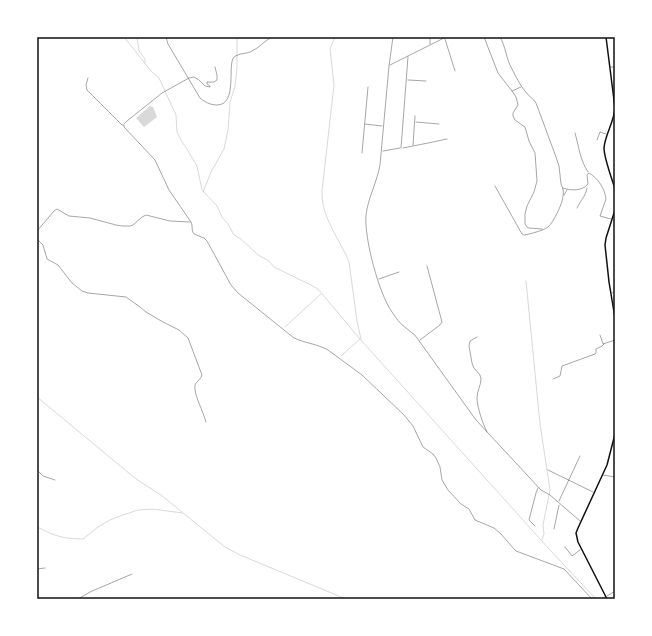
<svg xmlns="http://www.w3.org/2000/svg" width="652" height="636" viewBox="0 0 652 636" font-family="Cabin,sans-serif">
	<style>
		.water { fill: #d9d9d9 }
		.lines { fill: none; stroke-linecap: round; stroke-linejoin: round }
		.stream { stroke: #d9d9d9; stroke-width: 1 }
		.minor { stroke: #4c4c4c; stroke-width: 0.5 }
		.secondary { stroke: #111; stroke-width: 1.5 }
		.neatline { fill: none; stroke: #111; stroke-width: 1.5 }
	</style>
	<rect width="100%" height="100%" fill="#fff"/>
	<path class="water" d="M150 106 153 107 157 117 144 127 136 118Z"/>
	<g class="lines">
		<path class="stream" d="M124 37 151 71 159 78 176 115 177 132 182 142 187 149 197 166 202 190 217 206 222 217 228 224 234 235 241 239 258 255 269 261 274 267 311 285 318 289 360 339 550 550 596 599
			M137 37 139 51 145 59V63
			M335 37 330 49 334 85 322 191C321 215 337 236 347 257L349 262 357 321 361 339
			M203 192 211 172 224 149 228 130 230 102 235 86 237 68V37
			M526 281 540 424 550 490 543 525 544 534 542 540
			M285 327 321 294
			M341 356 360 339
			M37 397 136 479 161 495 182 512
			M37 527C55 536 63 539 83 539L98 527 110 520 120 516 138 510 153 509 183 513 225 547 240 555 346 599"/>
		<path class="minor" d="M166 37 168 44 200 98C205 102 210 105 217 105 238 105 227 64 234 57 239 53 247 54 252 51 259 48 264 41 272 37
			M393 37 389 66 380 165C377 182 368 198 366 215 364 238 379 294 392 312 396 318 400 324 406 328 410 332 414 333 417 338L476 420 541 490 550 495 580 521
			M484 37 498 73 512 91 521 87
			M445 39 455 71
			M430 44V37
			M390 65 446 37
			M610 67H615
			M88 78 86 85 87 90 122 125H124V127L155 160 169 190 191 222C193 226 191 230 194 234L204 238 207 241 231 285 238 293 294 338C305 343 317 344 328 350L362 375 404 415 413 426 423 447 433 454 436 458 440 467 442 480 448 490 461 504 469 509 475 520 494 528 501 534 514 549 516 551 564 569 592 599
			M408 80 426 81
			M512 91 516 97 518 105 513 113V116L515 120 525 127 529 141 535 153 537 181 534 192 527 206 525 214V224L527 227 529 228 542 229
			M416 122 439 124
			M124 124 127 121 162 93 189 78 194 77 199 80 205 86 210 87V86L207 84V82H214L217 80V75L215 67
			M365 124 382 126
			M575 133C579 147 580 160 588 172
			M597 140 600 132 606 134
			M413 145 415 116
			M401 148 408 57
			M403 148 428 143 447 139
			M383 151 400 148
			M362 153 368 87
			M495 186 522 234 524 235C530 234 542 231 548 227 553 223 563 203 563 196 564 192 563 188 561 184L559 166 556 157 536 103C533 98 528 96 525 91 520 85 516 77 512 69 506 59 506 47 500 37
			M563 188C571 191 583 191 588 184L587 175 589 173C598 178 605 189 606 199L600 216 611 219
			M564 195 567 190
			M577 208C580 201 586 196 587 188
			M37 231 54 211 57 209 69 216 90 218 116 225 122 226H130L133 225 142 217 146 215 170 221 190 222
			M37 239 43 245 47 259 58 265 72 283 82 291 88 293 126 297 140 307 146 312 163 322 179 330 188 338 202 375C201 380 196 381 195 385 193 393 204 413 206 422
			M379 279 399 272
			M612 293 615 292
			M600 335 603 344 615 340
			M477 337 470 341 469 346 472 363 474 368 480 375 481 379C481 385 477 391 477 398 477 407 483 424 487 432
			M420 340 440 325 442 322 427 266
			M553 379 560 376 562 366 595 354 596 353V349L602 346 604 344
			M37 470 43 476 55 480
			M548 470 593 492
			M603 475 615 477
			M559 501 580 456
			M535 526 529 520 536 493 538 488
			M554 529 559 505
			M565 547 572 556 580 550
			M37 569 45 568
			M37 589 38 590
			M607 596 615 591
			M78 599 90 592 132 574
			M601 599 605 597"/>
		<path class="secondary" d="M606 37 615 108C614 122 605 135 604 148 604 158 612 179 615 189
			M615 210 606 238 605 245 609 282 615 318
			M607 599 578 542 576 533 578 528 607 465 615 434"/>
	</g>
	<rect width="652" height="636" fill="none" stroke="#ffffff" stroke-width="76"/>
	<rect x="38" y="38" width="576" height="560" class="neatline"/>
</svg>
